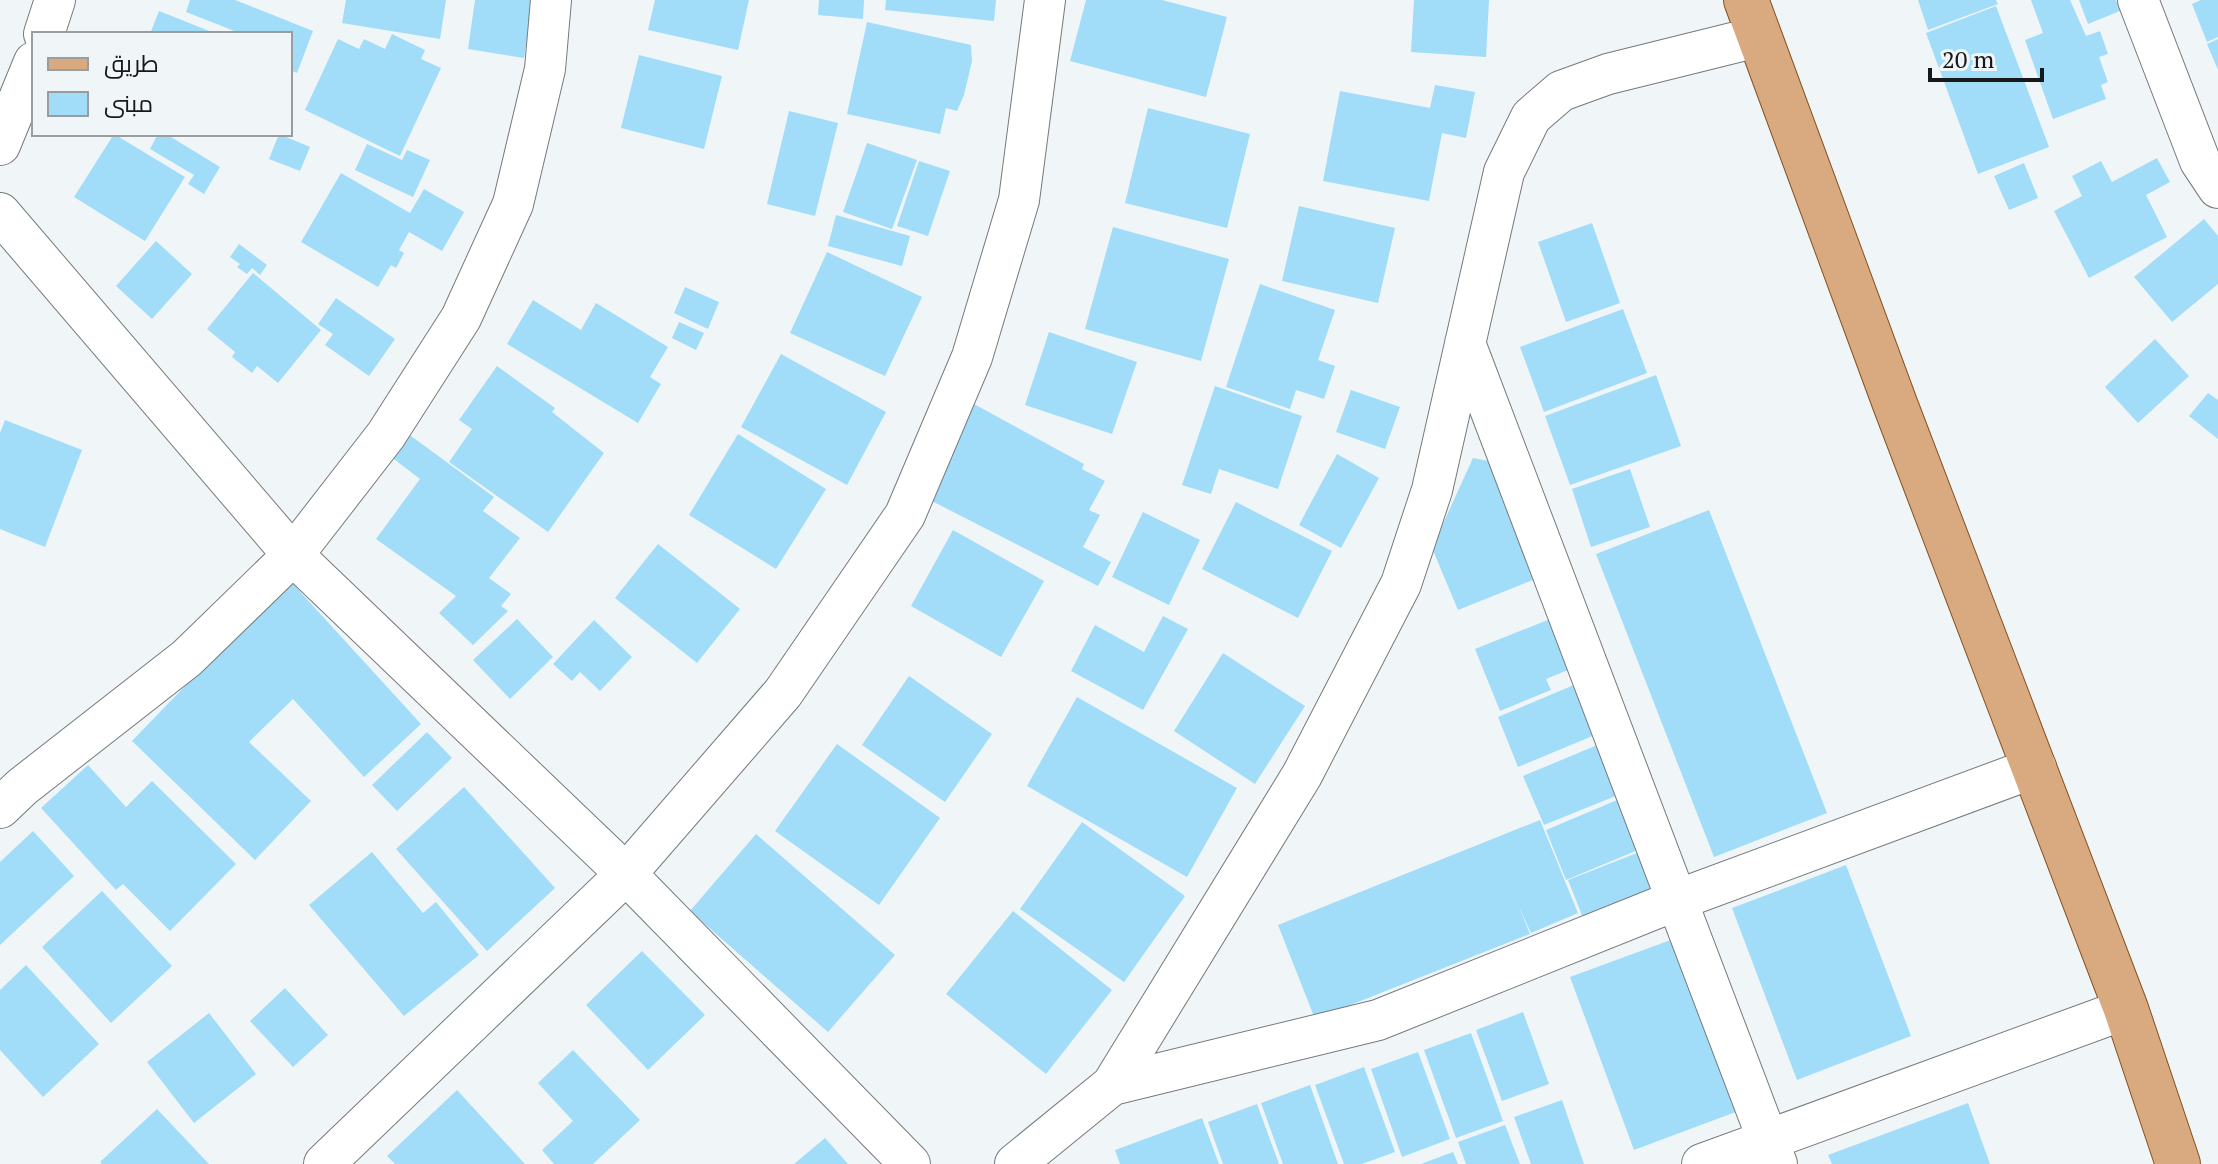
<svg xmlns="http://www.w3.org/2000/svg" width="2218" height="1164" viewBox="0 0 2218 1164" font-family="'PT Serif',Cairo,serif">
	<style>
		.building { fill: #a1ddf9 }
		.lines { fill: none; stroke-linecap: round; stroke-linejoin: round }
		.minor-casing { stroke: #767a7c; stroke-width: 42 }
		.major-casing { stroke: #845223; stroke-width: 46 }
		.minor { stroke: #fff; stroke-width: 40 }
		.major { stroke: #d9aa7f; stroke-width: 44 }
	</style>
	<rect width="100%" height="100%" fill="#f0f5f8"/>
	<path class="building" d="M190 0H235L313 31 297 73 290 70V34H242L186 12Z
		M346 0H446L440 39 342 23Z
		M475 0H533L524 58 468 49Z
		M655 0H749L738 50 648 30Z
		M819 0H864L863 19 818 15Z
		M886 0H996L994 21 885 10Z
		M1086 0H1162L1227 17 1206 97 1070 61Z
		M1414 0H1489L1486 57 1411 52Z
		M1918 0H1996L1998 4 1928 30Z
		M2031 0H2070L2086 36 2100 31 2108 54 2099 57 2108 82 2101 85 2106 99 2053 119 2025 40 2043 33Z
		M2079 0H2116L2120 11 2088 24Z
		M2201 0H2218V37L2207 42 2192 4Z
		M1996 6 2049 147 1978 174 1926 33Z
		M159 11 217 34H150Z
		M867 22 971 45 972 61 964 95 957 111 946 108 940 134 847 114Z
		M392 34 425 50 421 59 441 68 400 156 305 110 338 39 359 49 364 39 385 49Z
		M2218 39V70L2207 44Z
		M639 55 722 76 704 149 621 128Z
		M1435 85 1475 92 1466 138 1442 133 1429 201 1323 181 1340 91 1430 108Z
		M1148 108 1250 134 1227 228 1125 203Z
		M789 111 838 123 815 216 767 204Z
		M114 134 185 177 145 241 74 197Z
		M158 134H166L220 167 204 194 188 184 194 175 150 149Z
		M279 134 310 147 300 171 269 159Z
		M867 143 917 160 892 229 843 212Z
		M367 144 402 160 407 150 430 160 413 197 355 170Z
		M2157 158 2170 182 2146 195 2167 237 2089 278 2054 211 2082 196 2072 176 2101 161 2112 182Z
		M919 161 950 171 928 236 897 226Z
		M2024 163 2038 198 2009 210 1994 176Z
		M341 173 410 213 424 189 464 212 442 251 409 232 399 250 404 253 396 268 391 265 378 287 301 242Z
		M1299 206 1395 228 1378 303 1282 281Z
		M836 215 910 236 902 266 828 246Z
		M2204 219 2218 236V284L2172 322 2134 277Z
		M1592 223 1620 303 1566 322 1538 242Z
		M1113 227 1229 259 1201 361 1085 329Z
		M156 241 192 274 152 319 116 286Z
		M239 244 267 265 260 275 252 268 247 274 237 267 240 264 230 257Z
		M827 252 922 297 885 376 790 333Z
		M253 273 321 330 278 383 257 366 252 373 232 357 235 352 207 329Z
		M1260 284 1335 310 1318 360 1335 366 1324 399 1296 390 1290 409 1226 387Z
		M685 287 719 302 708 329 674 313Z
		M336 298 395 339 369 376 325 345 333 334 318 324Z
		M533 300 581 330 596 303 668 347 650 377 661 384 638 423 507 344Z
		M1623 309 1647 373 1544 412 1520 347Z
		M679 322 704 333 696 350 672 338Z
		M1049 332 1137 362 1112 434 1025 405Z
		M2155 339 2189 376 2138 423 2105 387Z
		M781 354 886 412 847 485 741 427Z
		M497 366 555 408 552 412 604 453 548 532 449 462 472 429 459 420Z
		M1656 375 1681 446 1570 485 1545 416Z
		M1215 386 1302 416 1278 489 1219 469 1211 494 1182 485Z
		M1351 390 1400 407 1385 449 1336 432Z
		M2208 393 2218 400V439L2189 416Z
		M974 404 1084 464 1082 469 1105 481 1089 510 1100 515 1083 547 1111 562 1098 586 926 498Z
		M5 420 82 450 45 547 0 529V433Z
		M403 430 494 497 483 511 520 538 489 578 511 594 501 606 508 611 473 645 439 613 456 596 376 539 420 479 386 453Z
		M738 434 826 489 776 569 689 515Z
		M1337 454 1379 478 1341 548 1299 525Z
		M1473 458 1504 464 1548 574 1458 610 1432 548Z
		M1630 469 1650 527 1591 547 1572 489Z
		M1236 502 1332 551 1298 618 1202 569Z
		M1709 510 1827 813 1714 857 1596 554Z
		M1143 512 1200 540 1169 605 1112 577Z
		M953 530 1044 581 1001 657 911 606Z
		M658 544 740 609 697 663 615 598Z
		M293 584 421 724 364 777 293 699 249 742 311 801 255 860 132 741 188 683Z
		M1560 615 1580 665 1546 679 1551 690 1500 711 1475 649Z
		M1163 616 1188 629 1143 710 1071 671 1095 625 1144 652Z
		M517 619 553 657 510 699 473 660Z
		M594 620 632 657 600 691 580 672 572 681 553 664Z
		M1223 653 1305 706 1255 784 1174 731Z
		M909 676 992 734 945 802 862 745Z
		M1581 682 1602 732 1518 767 1498 717Z
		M1077 697 1237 788 1187 877 1027 786Z
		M427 732 452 758 397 811 372 785Z
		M1607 741 1628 791 1544 825 1523 776Z
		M837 744 940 818 879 905 775 831Z
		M88 765 126 807 152 781 236 864 170 931 123 884 116 890 41 808Z
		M464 787 555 888 487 951 396 849Z
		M1629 795 1650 845 1566 880 1546 830Z
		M1540 820 1578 913 1531 933 1519 907 1530 934 1315 1019 1278 925Z
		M1082 822 1185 896 1124 982 1020 909Z
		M33 831 74 876 0 945V862Z
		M756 834 895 955 828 1032 690 911Z
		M1642 851 1657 889 1583 918 1568 880Z
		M372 852 423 913 436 902 479 955 404 1016 309 905Z
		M1846 865 1911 1036 1797 1080 1732 908Z
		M102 891 172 966 111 1023 42 947Z
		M1013 911 1112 990 1046 1074 946 994Z
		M1676 938 1741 1110 1634 1150 1570 977Z
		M642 951 705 1015 648 1070 586 1005Z
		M26 965 99 1044 43 1097 0 1050V990Z
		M285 988 328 1035 293 1067 250 1021Z
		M1523 1012 1549 1084 1502 1101 1476 1030Z
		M209 1013 256 1074 194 1123 147 1062Z
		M1471 1033 1503 1121 1456 1138 1424 1050Z
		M573 1050 640 1120 593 1164H554L542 1150 573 1121 538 1083Z
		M1418 1052 1450 1139 1402 1157 1371 1069Z
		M1364 1067 1395 1152 1362 1164H1344L1315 1085Z
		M1310 1085 1338 1164H1283L1261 1103Z
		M457 1090 525 1164H395L387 1156Z
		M1562 1100 1584 1164H1531L1514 1117Z
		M1968 1103 1990 1164H1832L1828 1155Z
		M1257 1104 1279 1164H1223L1208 1122Z
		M157 1109 209 1164H102L100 1162Z
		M1202 1118 1219 1164H1120L1115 1150Z
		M1505 1125 1520 1164H1466L1458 1142Z
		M825 1138 848 1164H794Z
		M1453 1152 1458 1164H1421Z"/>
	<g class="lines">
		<defs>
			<path id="minor" d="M2138 0 2200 161 2218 188
				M44 34 55 0
				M0 145 34 62
				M0 213 293 555 626 874 910 1164
				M1465 343 1777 1164
				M0 808 22 787 187 658 293 555 386 435 461 318 513 204 545 69 551 0
				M1112 1085 1378 1020 1677 900 2036 767
				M324 1164 626 874 783 693 905 515 972 357 1019 200 1045 0
				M1015 1164 1112 1085 1302 775 1401 584 1432 490 1504 172 1531 117 1561 91 1608 74 1757 37
				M1702 1164 2126 1009"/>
			<path id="major" d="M1746 0 1895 404 2126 1009 2178 1164"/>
		</defs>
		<use href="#minor" class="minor-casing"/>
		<use href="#major" class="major-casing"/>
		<use href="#minor" class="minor"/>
		<use href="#major" class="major"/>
	</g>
	<rect x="32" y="32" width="260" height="104" fill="#f0f5f8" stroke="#999d9f" stroke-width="2"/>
	<rect x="48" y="58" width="40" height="12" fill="#d9aa7f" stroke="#999d9f" stroke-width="2"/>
	<text x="104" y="72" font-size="24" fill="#161819">طريق</text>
	<rect x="48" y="92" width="40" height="24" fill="#a1ddf9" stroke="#999d9f" stroke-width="2"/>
	<text x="104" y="112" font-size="24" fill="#161819">مبنى</text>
	<path d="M1930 68v12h112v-12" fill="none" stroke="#161819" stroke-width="4"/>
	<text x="1942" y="68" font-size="24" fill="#161819" stroke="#f0f5f8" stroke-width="6" paint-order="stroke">20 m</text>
</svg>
